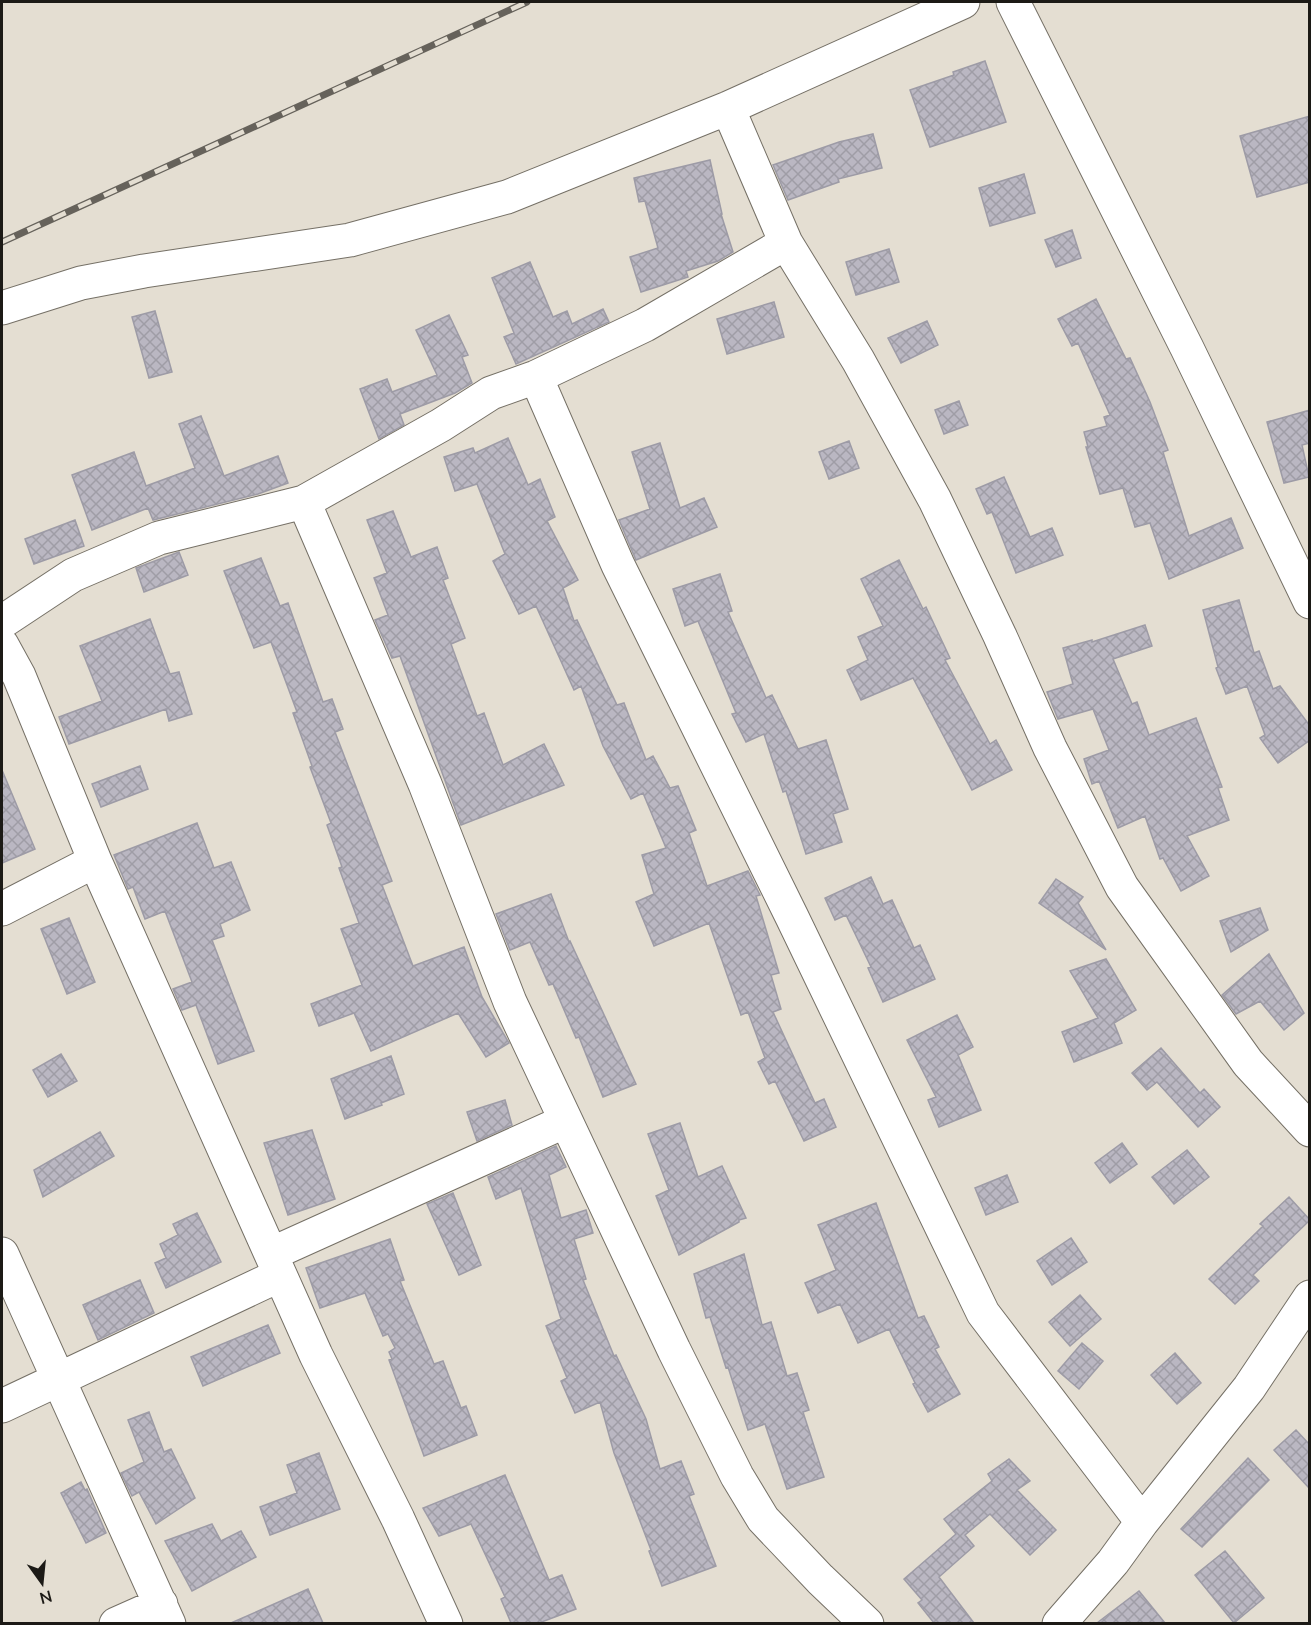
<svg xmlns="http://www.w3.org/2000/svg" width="1311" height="1625" viewBox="0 0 1311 1625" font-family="Mulish,sans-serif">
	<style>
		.building { fill: url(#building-cross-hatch); stroke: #9d9ba6; stroke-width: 1.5 }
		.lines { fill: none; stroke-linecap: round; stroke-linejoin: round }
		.minor-casing { stroke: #757066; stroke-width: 35 }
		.minor { stroke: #fff; stroke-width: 33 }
		.rail-casing { stroke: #66625b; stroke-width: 7 }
		.rail { stroke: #e4ded2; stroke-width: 4.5; stroke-dasharray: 14; stroke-linecap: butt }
	</style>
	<defs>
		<pattern id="building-cross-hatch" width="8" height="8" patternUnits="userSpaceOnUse" patternTransform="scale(1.5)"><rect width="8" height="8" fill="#bab7c2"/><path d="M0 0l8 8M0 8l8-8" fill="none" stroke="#9f9da6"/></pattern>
	</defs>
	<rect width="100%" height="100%" fill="#e4ded2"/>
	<path class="building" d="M985 61 1006 122 930 147 910 90 954 75 953 72Z
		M1310 116V182L1257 197 1240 136Z
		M873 134 882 168 838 179 839 182 788 200 773 165 839 142Z
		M710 160 722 214H721L733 252 718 261 686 271 688 277 641 292 630 257 658 248 645 201 639 202 634 178Z
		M1024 174 1035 213 990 226 979 188Z
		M1072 230 1081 258 1056 267 1045 240Z
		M889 249 899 282 856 295 846 262Z
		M530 262 553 317 567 311 572 324 603 309 609 322 516 364 504 337 514 333 492 278Z
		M1096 299 1126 359 1130 358 1150 402 1168 450 1163 452 1189 536 1231 518 1243 548 1169 579 1150 523 1135 527 1123 488 1100 494 1086 447H1088L1084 432 1107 426 1104 417 1110 415 1078 343 1072 346 1058 319Z
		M774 302 784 337 727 354 717 319Z
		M155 311 172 372 149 378 132 317Z
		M449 315 468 355 462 357 472 383 455 393 400 414 404 425 379 439 360 389 387 379 392 392 437 375 416 330Z
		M927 321 938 345 901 363 888 338Z
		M959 401 968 425 944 434 935 410Z
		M1310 410V443L1302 445 1309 477 1284 483 1267 422Z
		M201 416 224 476 278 456 288 483 258 494 153 520 148 508 92 530 72 475 134 452 146 486 195 468 179 424Z
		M508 438 528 485 540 479 555 517 547 521 578 580 563 588 574 621 577 620 617 705 624 703 646 760 653 756 670 788 678 786 696 830 689 833 707 886 748 871 760 895 756 896 779 973 771 975 781 1009 773 1012 815 1103 824 1099 836 1127 804 1141 775 1081 769 1084 758 1062 765 1058 748 1012 741 1015 709 923 654 946 636 902 654 894 642 855 666 848 643 793 631 799 603 746 581 686 574 690 536 606 519 614 493 561 505 554 477 484 455 491 444 457 473 448 475 453Z
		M849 441 859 468 829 479 819 452Z
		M660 443 680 508 704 498 717 527 636 560 619 520 650 509 632 452Z
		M1004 477 1030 537 1052 528 1063 555 1016 573 992 512 987 514 976 489Z
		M393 511 411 557 437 547 448 578 443 580 465 638 451 644 477 716 484 713 503 765 544 744 564 785 461 825 400 656 392 658 375 620 388 615 374 578 387 573 367 520Z
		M75 520 84 546 34 564 25 539Z
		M179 552 188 575 144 592 136 568Z
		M261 558 280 606 288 603 323 702 332 699 343 729 335 732 392 881 382 885 413 966 464 947 482 997 509 1043 486 1057 458 1013 371 1051 354 1013 319 1026 311 1004 362 985 341 929 359 923 339 868 342 867 327 825 331 823 310 767 312 766 293 713 297 712 271 642 254 648 224 571Z
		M899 560 923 609 926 607 950 658 945 660 990 744 996 740 1012 770 972 790 913 678 861 700 847 670 868 660 858 637 883 626 861 579Z
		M720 574 732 611 728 612 766 698 772 695 798 749 826 740 848 809 833 814 842 842 806 854 786 791 783 792 764 734 746 742 732 714 736 713 698 621 685 626 673 589Z
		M1239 600 1254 653 1259 651 1273 689 1280 686 1310 726V740L1278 763 1260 738 1265 735 1247 686 1226 694 1216 668 1218 667 1203 610Z
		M150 619 170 674 179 672 192 714 169 721 166 709 69 744 59 717 102 701 80 646Z
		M1145 625 1152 646 1113 659 1132 704 1137 702 1149 735 1196 718 1222 787 1218 788 1229 820 1187 836 1209 876 1181 891 1163 858 1160 859 1145 816 1118 828 1099 781 1092 784 1084 759 1109 750 1093 709 1058 719 1047 692 1073 684 1063 648 1092 640V642Z
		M140 766 148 789 101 807 92 784Z
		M2 770 35 849 2 863Z
		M197 823 214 868 231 862 250 910 220 924 224 936 212 940 254 1051 218 1064 196 1005 182 1010 173 989 192 982 165 911 145 919 133 887 128 889 114 855Z
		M871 877 883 904 892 900 914 948 920 945 935 979 883 1002 868 968 871 967 846 915 835 920 825 898Z
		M1056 879 1083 897 1078 903 1106 950 1039 903Z
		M551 894 569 942 570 941 636 1084 603 1097 579 1037 576 1038 553 984 549 985 530 942 510 950 496 914Z
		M1260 908 1268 930 1231 952 1220 921Z
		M69 918 95 982 67 994 41 929Z
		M1269 954 1304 1013 1284 1030 1260 1001 1236 1014 1222 995Z
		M1106 959 1136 1010 1114 1023 1122 1043 1074 1062 1062 1032 1098 1018 1070 971Z
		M957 1015 973 1047 958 1055 981 1110 939 1127 928 1100 936 1097 907 1040Z
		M1161 1048 1200 1093 1204 1089 1220 1107 1198 1127 1157 1082 1147 1090 1132 1073Z
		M61 1054 77 1081 48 1097 33 1070Z
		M391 1056 404 1094 381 1103 382 1105 345 1119 331 1079Z
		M505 1100 512 1125 477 1141 467 1112Z
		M680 1123 698 1177 722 1166 746 1218 739 1220V1222L679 1255 656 1196 669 1190 648 1134Z
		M312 1130 335 1199 288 1215 264 1143Z
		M100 1132 114 1156 43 1197 34 1170Z
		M1122 1143 1137 1164 1110 1183 1095 1163Z
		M556 1146 566 1167 549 1175 561 1218 586 1210 593 1233 574 1239 586 1279 583 1280 614 1356 616 1355 646 1419 660 1469 681 1461 694 1494 689 1496 716 1566 662 1586 649 1551 651 1550 614 1453 600 1402 575 1413 561 1381 567 1378 546 1326 561 1319 521 1188 496 1199 488 1177Z
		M1187 1150 1209 1177 1174 1204 1152 1177Z
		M1007 1175 1018 1202 986 1215 975 1188Z
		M453 1193 481 1265 459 1275 427 1204Z
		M1289 1197 1310 1220 1253 1275 1259 1281 1235 1304 1209 1279 1263 1226 1260 1224Z
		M876 1203 918 1318 924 1316 939 1347 935 1349 960 1394 928 1412 913 1384 915 1383 889 1329 858 1343 840 1304 818 1313 805 1283 836 1270 818 1225Z
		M197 1213 221 1262 166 1288 155 1263 166 1258 160 1244 178 1235 173 1224Z
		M1071 1238 1087 1262 1052 1285 1037 1261Z
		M390 1239 404 1280 400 1281 434 1364 443 1361 461 1408 466 1406 477 1435 424 1456 389 1360 392 1359 389 1352 395 1348 388 1334 383 1336 365 1293 320 1308 306 1268Z
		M744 1254 762 1325 771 1322 787 1376 797 1373 809 1410 803 1412 824 1477 787 1489 765 1424 748 1430 728 1367 726 1368 710 1317 706 1318 694 1274Z
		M140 1280 154 1313 98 1340 83 1305Z
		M1080 1295 1101 1319 1070 1346 1049 1322Z
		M268 1325 280 1353 203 1386 191 1357Z
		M1082 1343 1103 1361 1079 1389 1058 1371Z
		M1175 1353 1201 1383 1177 1404 1151 1375Z
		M149 1412 164 1452 171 1449 195 1498 156 1524 139 1492 132 1496 121 1473 144 1462 128 1420Z
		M1296 1430 1310 1445V1489L1274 1450Z
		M319 1453 340 1509 270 1535 260 1507 297 1493 287 1465Z
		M1248 1458 1269 1480 1202 1547 1181 1529Z
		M1009 1459 1030 1481 1017 1490 1056 1530 1030 1555 990 1514 965 1535 974 1546 939 1577 974 1623H934L918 1603 922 1600 904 1579 956 1534 944 1519 992 1481 988 1474Z
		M505 1475 549 1580 562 1575 576 1609 539 1623H511L501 1599 505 1597 471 1524 439 1536 423 1508Z
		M81 1482 85 1490 87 1489 106 1533 86 1543 61 1493Z
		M212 1524 221 1541 241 1531 256 1557 192 1591 165 1541Z
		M1225 1551 1264 1598 1234 1623 1195 1575Z
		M308 1589 323 1623H231Z
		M1139 1591 1165 1623H1097Z"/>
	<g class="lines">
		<defs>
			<path id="minor" d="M1013 2 1187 348 1310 602
				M728 108 786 243 858 360 935 500 1000 636 1050 748 1122 887 1248 1063 1310 1130
				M2 308 81 283 144 271 350 240 507 197 728 108 963 2
				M536 377 618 565 792 917 983 1313 1142 1522
				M304 502 425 784 510 1002 674 1350 737 1476 763 1519 820 1579 867 1624
				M2 622 73 575 159 538 304 502 441 425 491 393 536 377 645 325 786 243
				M2 645 19 676 95 861 316 1355 398 1519 446 1624
				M2 909 95 861
				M2 1254 169 1624
				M271 1254 566 1121
				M2 1406 280 1275
				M116 1624 161 1604
				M1059 1624 1113 1562 1142 1522 1249 1388 1310 1297"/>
		</defs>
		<use href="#minor" class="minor-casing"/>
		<use href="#minor" class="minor"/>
		<defs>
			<path id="rail" d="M2 242 527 2"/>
		</defs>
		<use href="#rail" class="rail-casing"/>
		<use href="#rail" class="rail"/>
	</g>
	<rect width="1311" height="1625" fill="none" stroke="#1c1a16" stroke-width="6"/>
	<g transform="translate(42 1583) rotate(165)" stroke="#e4ded2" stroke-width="4.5" paint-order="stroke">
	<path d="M0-4.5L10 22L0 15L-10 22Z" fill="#1c1a16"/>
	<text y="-9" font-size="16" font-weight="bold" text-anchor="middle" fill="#1c1a16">N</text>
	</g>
</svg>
